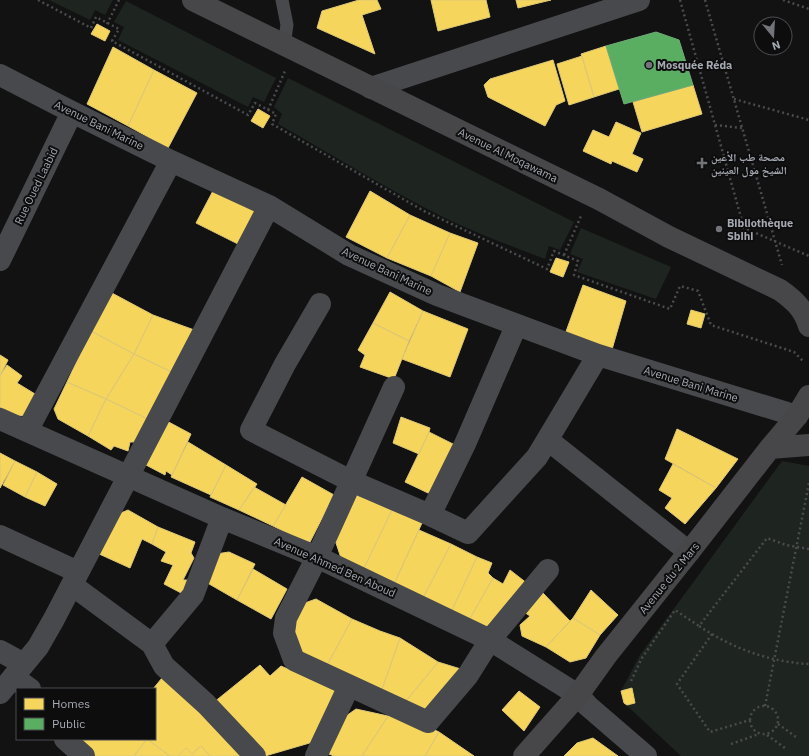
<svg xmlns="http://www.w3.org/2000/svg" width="809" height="756" viewBox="0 0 809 756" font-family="'IBM Plex Sans','Noto Naskh Arabic',sans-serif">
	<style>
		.green { fill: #1e241f }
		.homes { fill: #f6d55c; stroke: #dec876 }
		.public { fill: #5aae61; stroke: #70ac79 }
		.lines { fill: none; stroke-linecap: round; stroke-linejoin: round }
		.path { stroke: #494b4d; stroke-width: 2.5; stroke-dasharray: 2 3; stroke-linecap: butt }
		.lane { stroke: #48494c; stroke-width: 13 }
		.street { stroke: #48494c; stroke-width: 22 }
		.secondary { stroke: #474749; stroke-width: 22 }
		.poi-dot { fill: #72747a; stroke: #0d0d0e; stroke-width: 1.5 }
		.labels { text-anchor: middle; stroke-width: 4; stroke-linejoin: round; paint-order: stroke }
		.poi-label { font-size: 11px; font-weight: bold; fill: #a5a9b2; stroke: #0d0d0e; text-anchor: start }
		.street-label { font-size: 11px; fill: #a5a9b2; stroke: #0d0d0e }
	</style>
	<rect width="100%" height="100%" fill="#121213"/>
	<path class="green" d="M49 0H113L105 15 95 10 90 20Z
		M126 1 276 78 264 102 253 97 248 107 118 40 124 27 114 22Z
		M288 78 574 222 560 250 549 246 545 259C511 246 476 233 443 217 387 189 333 155 278 124L282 114 274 107Z
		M581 228 671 267 656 299 577 272 583 259 570 254Z
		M782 461 809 466V756H681L624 703 621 691 640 655Z"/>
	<path class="homes" d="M359 0H377L381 9 362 15 375 54 317 28 322 11Z
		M431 0H486L490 17 438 31Z
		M516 0H551L518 8Z
		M97 24 110 31 105 41 91 34Z
		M606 46 619 89 594 97 581 54Z
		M113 47 154 70 128 126 87 104Z
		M582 56 594 97 569 105 557 64Z
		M553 60 565 101 556 105 545 126 488 97 484 85 490 79Z
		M154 70 197 93 168 148 128 126Z
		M693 85 702 114 642 132 633 102Z
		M258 109 270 116 263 128 251 121Z
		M616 122 641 133 632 154 643 159 637 172 612 161 611 164 583 151 593 130 609 137Z
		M215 187 261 210 242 246 196 223Z
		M370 191 410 215 387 258 346 237Z
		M410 215 450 233 431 276 387 258Z
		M450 233 478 243 460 292 431 276Z
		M556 258 569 262 563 277 550 272Z
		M583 285 626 301 611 353 564 337Z
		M110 292 153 315 134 354 91 331Z
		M390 292 423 311 409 341 373 323Z
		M691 310 705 314 701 328 687 324Z
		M423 311 468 329 450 377 402 359Z
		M153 315 197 331 176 374 134 354Z
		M373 323 409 341 394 379 360 367 365 355 358 350Z
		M91 331 134 354 106 399 67 382Z
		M134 354 176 374 150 420 106 399Z
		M0 355 8 360 0 376Z
		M7 365 22 376 17 383 40 397 29 415 16 416 0 407V376Z
		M67 382 106 399 88 436 58 419 54 409Z
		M106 399 150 420 134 442H130L128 451 114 446 111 450 88 436Z
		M401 417 430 428 429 432 419 454 393 443Z
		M163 419 191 434 172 475 166 471 165 475 146 465Z
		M677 429 738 459 716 488 665 459Z
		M429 432 459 447 438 488 428 493 405 482Z
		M188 442 226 465 211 495 171 477Z
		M0 453 15 461 0 488Z
		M15 461 37 472 25 497 3 485Z
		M673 464 716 488 685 524 665 508 672 498 659 490Z
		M226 465 257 484 239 510 210 497Z
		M37 472 57 484 45 506 25 497Z
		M302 477 334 495 309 544 273 526Z
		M254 487 286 505 273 526 239 510Z
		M356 495 393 508 363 570 342 561 335 540Z
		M393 508 422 523 394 584 363 570Z
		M128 510 158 527 152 544 142 539 130 568 97 553 116 515Z
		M158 527 195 542 191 553 194 558 183 580H190L183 594 164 584 173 565 161 561 166 552 152 544Z
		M419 530 451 544 423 598 394 584Z
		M451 544 477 557 451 612 423 598Z
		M229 552 255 564 237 600 204 581 216 554Z
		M477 557 492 563 488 573 493 578 469 620 451 612Z
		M253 569 287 589 271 619 237 600Z
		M510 570 528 584 493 622 485 627 469 620 493 578 503 584Z
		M591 590 618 615 600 635 573 618Z
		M542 592 570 621 546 647 522 636 520 625 530 616 524 612Z
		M316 599 352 619 325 669 297 656 289 636 299 605Z
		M573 618 600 635 586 658 570 662 546 647Z
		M352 619 380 631 400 638 380 695 325 669Z
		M400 638 438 662 402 706 380 695Z
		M438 662 464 670 425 717 402 706Z
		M260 665 270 676 281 666 335 690 313 742 265 756 213 703Z
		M166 673 251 756H210L201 746 192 754 186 748 178 756H170L147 739H155V689H153Z
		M632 688 635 703 627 705 624 703 621 691Z
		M519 691 540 707 524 731 502 710Z
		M356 709 388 716 362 756H334L324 752 346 716Z
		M392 710 439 732 425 756H362Z
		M439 732 474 756H425Z
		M593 738 618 756H564L577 743Z
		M77 739H147L134 756H89Z
		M147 739 170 756H134Z
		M201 746 210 756H178L186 748 192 754Z"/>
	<path class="public" d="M656 32 679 40 693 85 624 104 606 46Z"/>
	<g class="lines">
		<path class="path" d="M38 0 91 28 96 17 119 29 112 41 248 115 255 103 276 114 272 124 424 211 547 269 554 251 578 261 574 275 670 309 680 286 698 291 711 325 794 352 804 362
			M680 0 744 228 809 256
			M705 0 782 265
			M783 0 809 9
			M107 24 119 0
			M734 99 809 120
			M268 110 285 71
			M715 125 742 128
			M564 255 581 216
			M809 549 786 545 767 538 699 626C732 648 769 662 809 664
			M712 634 677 684 710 732 750 720
			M631 681 642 658 675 610 699 626
			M750 720a14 14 0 1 1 28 0a14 14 0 1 1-28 0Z
			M765 706 809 483
			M778 724 796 737
			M767 735 785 748
			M731 744 759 734"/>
		<path class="lane" d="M282 0 287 25 284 45"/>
		<path class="street" d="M0 75 72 112 171 161 269 206 349 255 437 295 598 355 797 416
			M371 88 639 0
			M0 260 72 112
			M320 304 285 364 251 430 351 481 430 515 468 533 537 457 598 355
			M394 387 317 557 286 618 284 633 294 660 428 722 468 675 490 640 548 570
			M0 419 222 518 317 557 490 640 578 695 588 706 646 756
			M27 431 171 161
			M548 440 689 552
			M430 515 465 444 516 326
			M0 536 78 572
			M72 585 152 644 164 666 206 704 255 756
			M152 644 193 595 222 518
			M0 651 24 664
			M13 677 30 689
			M0 693 38 647 54 619 269 206
			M65 739 84 756
			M316 756 349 686"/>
		<path class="secondary" d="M193 0 599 199 669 237 780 290C794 300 804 309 809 326
			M770 448 809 445
			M524 756 578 695 606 656 689 552 770 448 797 416 809 396"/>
	</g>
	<g class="poi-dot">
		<circle cx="649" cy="65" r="4"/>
		<path d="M700 157h4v4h4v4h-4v4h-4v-4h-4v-4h4z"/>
		<circle cx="719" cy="229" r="4"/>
	</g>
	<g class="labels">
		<g class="poi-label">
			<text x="657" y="69">Mosquée Réda</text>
			<text x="711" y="161">مصحة طب الأعين<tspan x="711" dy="13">الشيخ مول العينين</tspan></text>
			<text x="727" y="227">Bibliothèque<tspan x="727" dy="13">Sbihi</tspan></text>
		</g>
		<g class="street-label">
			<text transform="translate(99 125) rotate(26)" y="4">Avenue Bani Marine</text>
			<text transform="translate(508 155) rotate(26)" y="4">Avenue Al Moqawama</text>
			<text transform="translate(36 186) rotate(-64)" y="4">Rue Oued Laabid</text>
			<text transform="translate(387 271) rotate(25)" y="4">Avenue Bani Marine</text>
			<text transform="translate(691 384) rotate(17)" y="4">Avenue Bani Marine</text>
			<text transform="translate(335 567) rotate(24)" y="4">Avenue Ahmed Ben Aboud</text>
			<text transform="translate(669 578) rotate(-51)" y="4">Avenue du 2 Mars</text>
		</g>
	</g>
	<rect x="16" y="688" width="140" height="52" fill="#0d0d0e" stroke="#4a4b50"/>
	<rect x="24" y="698" width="20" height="12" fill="#f6d55c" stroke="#4a4b50"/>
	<text x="52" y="708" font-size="12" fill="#a5a9b2">Homes</text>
	<rect x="24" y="718" width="20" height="12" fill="#5aae61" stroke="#4a4b50"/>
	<text x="52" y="728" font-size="12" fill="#a5a9b2">Public</text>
	<g transform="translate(773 36) rotate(162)"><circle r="19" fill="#0d0d0e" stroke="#4a4b50"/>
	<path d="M0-3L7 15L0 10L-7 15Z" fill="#72747a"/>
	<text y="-6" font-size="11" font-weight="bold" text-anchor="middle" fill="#a5a9b2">N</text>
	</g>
</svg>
